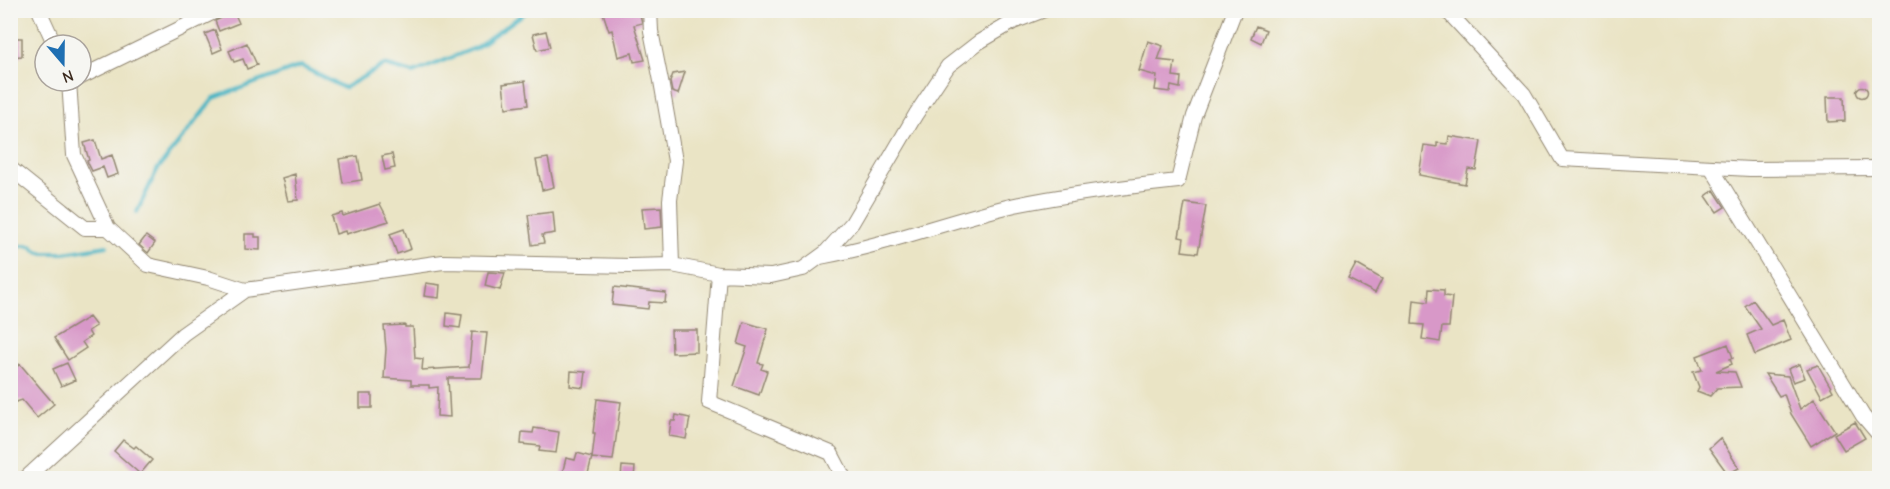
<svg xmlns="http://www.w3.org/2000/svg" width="1890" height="489" viewBox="0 0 1890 489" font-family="'Comic Neue',sans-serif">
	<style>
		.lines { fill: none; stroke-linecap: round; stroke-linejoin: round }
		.stream { stroke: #48b5c4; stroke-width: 4 }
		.building { fill: #d898c8 }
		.street-casing { stroke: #928772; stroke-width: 16 }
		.street { stroke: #fff; stroke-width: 14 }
	</style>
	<rect width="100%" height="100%" fill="#f6f6f2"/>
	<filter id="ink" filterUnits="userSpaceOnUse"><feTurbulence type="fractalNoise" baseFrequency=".0167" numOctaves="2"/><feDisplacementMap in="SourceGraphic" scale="12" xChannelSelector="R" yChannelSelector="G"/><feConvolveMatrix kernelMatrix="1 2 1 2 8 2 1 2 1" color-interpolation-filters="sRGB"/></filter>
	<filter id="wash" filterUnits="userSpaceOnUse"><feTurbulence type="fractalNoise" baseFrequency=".008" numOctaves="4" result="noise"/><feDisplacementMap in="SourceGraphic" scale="24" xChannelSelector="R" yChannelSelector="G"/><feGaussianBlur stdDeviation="1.35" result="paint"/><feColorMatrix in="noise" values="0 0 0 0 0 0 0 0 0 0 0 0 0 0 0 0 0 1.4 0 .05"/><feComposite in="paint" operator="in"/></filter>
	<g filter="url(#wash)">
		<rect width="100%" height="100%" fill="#eae4c5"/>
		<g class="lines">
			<path class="stream" d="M137 212 157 170 214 98 301 66 344 88 384 65 413 73 475 48 529 10
				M10 246H31L39 253H64L107 246"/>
		</g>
		<g id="blocks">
			<path class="building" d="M602 10H639L642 23 634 25 645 60 634 62 632 53 618 57 612 30 609 31Z
				M234 12 239 23 219 31 215 21Z
				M1256 26 1266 30 1261 43 1251 38Z
				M215 30 222 49 213 53 205 34Z
				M546 31 550 47 537 50 533 34Z
				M10 38H22V56L10 57Z
				M1148 41 1163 46 1158 60 1175 62 1173 76 1181 77 1180 88 1171 86 1170 92 1155 90 1157 76 1139 71Z
				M247 43 257 65 247 69 243 59 234 62 229 51Z
				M685 72 678 94 672 92 670 82 673 74Z
				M525 81 528 105 506 108 503 84Z
				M1856.5 92a5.5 5.5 0 1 1 11 0a5.5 5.5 0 1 1-11 0Z
				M1827 97H1844L1845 121 1828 122Z
				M1449 136 1481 141 1476 170 1468 169 1465 184 1419 175 1424 145 1437 147V143L1448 144Z
				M95 140 101 159 112 155 118 174 107 178 103 167 92 171 87 161 89 160 84 143Z
				M392 154 395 168 385 170 382 156Z
				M358 156 362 180 343 183 339 159Z
				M548 158 554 187 542 190 536 160Z
				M295 174 298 200 288 201 282 178Z
				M1714 190 1725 207 1717 212 1706 196Z
				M1185 203 1206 206 1198 253 1182 251 1184 238 1179 237Z
				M380 204 389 221 346 234 345 231 336 234 331 216 342 213 343 216Z
				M661 207 662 227 644 229 642 208Z
				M553 212 555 233 542 235 544 243 532 245 528 215Z
				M404 229 411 249 397 254 390 234Z
				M245 234H255V237H260V250L245 249Z
				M146 236 155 243 148 253 139 245Z
				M1356 264 1382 279 1375 293 1348 279Z
				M488 272 505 273 500 290 485 286Z
				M426 283 440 285 439 298 424 296Z
				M614 287 666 293 665 303 649 302 648 309 612 305Z
				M1429 289 1444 290V296L1452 297 1449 327H1442L1440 342 1422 339 1424 325 1412 324 1414 300 1428 302Z
				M1753 300 1771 325 1783 320 1791 340 1755 355 1747 335 1761 329 1745 306Z
				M447 313 462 315 460 328 446 326Z
				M89 317 96 326 88 331 91 336 82 342 86 348 68 360 54 338Z
				M744 322 768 329 758 363 763 364 761 369 767 371 759 395 734 386 747 347 738 344Z
				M405 325V327H413L415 358 423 359 422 370 469 367 472 332 487 333 482 378H448L450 417 437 416 438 387 429 388V385H411V380L384 378 386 349 384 326Z
				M671 330H697V352L672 353Z
				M1728 344 1733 358 1730 359 1732 364 1716 371 1735 372 1741 387 1717 388 1710 396 1697 391 1699 387 1693 372 1702 370 1697 356Z
				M67 363 75 380 61 386 53 369Z
				M20 364 54 404 37 418 22 400 10 404V373Z
				M1800 364 1805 378 1793 382 1788 369Z
				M1818 365 1833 391 1822 397 1807 369Z
				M571 371 586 372 584 388 570 386Z
				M1765 374 1788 376 1800 409 1814 399 1835 431 1811 446 1791 414 1784 394 1779 396Z
				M360 394H372V408H360Z
				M597 399 621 402 613 460 592 458 595 433H593Z
				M676 415 690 418 686 439 669 436 671 421H675Z
				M1855 422 1865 438 1844 450 1834 434Z
				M534 428 559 432 556 453 539 451 540 446 521 444 522 432 533 433Z
				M1720 438 1739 468 1728 474 1709 448Z
				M123 440 134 448 136 446 152 460 140 474 114 451Z
				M577 453 592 457 587 478H561L566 458 575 460Z
				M622 466 635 467 634 478H621Z"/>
		</g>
	</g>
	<g filter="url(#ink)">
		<use href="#blocks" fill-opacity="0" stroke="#928772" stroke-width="1.5"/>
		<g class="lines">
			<defs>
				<path id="street" d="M39 10 55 45
					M650 10 651 31 661 81 675 161 670 200 672 265
					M1443 10 1450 14 1524 94 1562 159 1750 169 1880 168
					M81 77 218 10
					M69 81 74 155 108 228
					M1711 167 1863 416 1880 436
					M10 168 85 228H108L148 265 208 278 245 290 443 262 630 266 672 265 719 274 771 276 803 269 825 253 852 223 916 114 948 66 979 42 1013 22 1044 10
					M820 257C887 245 950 220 1015 205 1069 194 1123 187 1178 181L1194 116 1235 10
					M719 274 709 402 831 453 844 478
					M26 478 183 334 245 290"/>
			</defs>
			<use href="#street" class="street-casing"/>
			<use href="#street" class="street"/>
		</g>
	</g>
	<rect width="1890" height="489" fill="none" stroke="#f6f6f2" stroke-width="36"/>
	<g transform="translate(63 63) rotate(160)"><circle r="28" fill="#f6f6f2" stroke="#aba49d" stroke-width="1.5"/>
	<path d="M0-4.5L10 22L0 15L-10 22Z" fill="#1f6fb2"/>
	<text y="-9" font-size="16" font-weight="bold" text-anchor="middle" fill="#3b2a1e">N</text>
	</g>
</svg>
